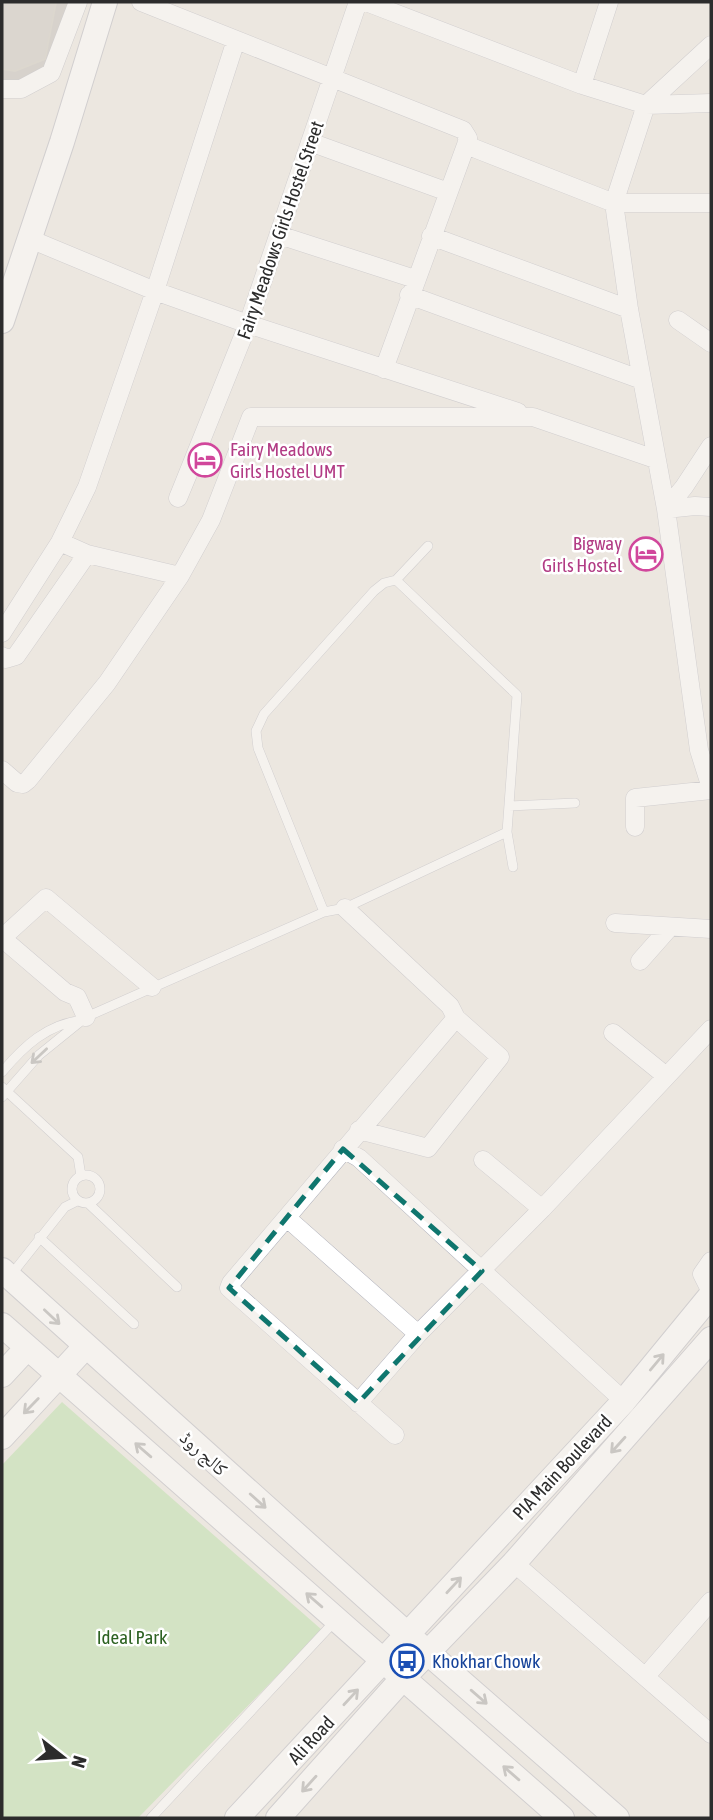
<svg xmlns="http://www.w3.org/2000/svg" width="713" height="1820" viewBox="0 0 713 1820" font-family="'Asap Condensed','Noto Naskh Arabic',sans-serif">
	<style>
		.green { fill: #b4dda2 }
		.shadow { fill: #0003 }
		.building { fill: #c5c1bb; stroke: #c7c3b9; stroke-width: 2 }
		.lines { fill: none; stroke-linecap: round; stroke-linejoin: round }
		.lane-casing { stroke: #b0b1bb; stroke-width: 10 }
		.street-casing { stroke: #b0b1bb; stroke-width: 19 }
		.secondary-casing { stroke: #b0b1bb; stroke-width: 26 }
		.lane { stroke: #fff; stroke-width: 9 }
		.street { stroke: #fff; stroke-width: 18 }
		.secondary { stroke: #fff; stroke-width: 24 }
		.oneway { stroke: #a0a0a0 }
		.marked { fill: none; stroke: #0f766e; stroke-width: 5; stroke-dasharray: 14 9; stroke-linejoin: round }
		.labels { text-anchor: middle; stroke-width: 5; stroke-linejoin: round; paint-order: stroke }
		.street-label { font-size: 19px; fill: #2c2c2c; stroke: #fff }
		.hotel-label { font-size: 19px; fill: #b23c85; stroke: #fff; text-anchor: start }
		.park-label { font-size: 19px; fill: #2d6222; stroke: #fff }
		.transit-label { font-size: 19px; fill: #164399; stroke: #fff; text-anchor: start }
	</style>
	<rect width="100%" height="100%" fill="#ece7e0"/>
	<path class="green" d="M62 1402 322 1630 138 1818H2V1465Z"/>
	<path class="shadow" d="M2 2H72L58 72 30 84 2 80Z"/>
	<path class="building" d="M2 2H56L45 59 15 71 2 69Z"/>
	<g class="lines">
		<defs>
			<path id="lane" d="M396 580 517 695 507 832
				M509 806 575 803
				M324 912 258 748 256 731 264 714 374 591 384 583 396 580 428 546
				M2 1072C24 1046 47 1024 83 1020
				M2 1087 78 1157 81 1176
				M2 1097 39 1055 86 1017 324 912 345 908 507 832 513 867
				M72 1189a14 14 0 1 1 28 0a14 14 0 1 1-28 0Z
				M89 1204 177 1287
				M39 1237 134 1324
				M11 1275 65 1207 77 1201
				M151 1818 335 1621"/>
			<path id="street" d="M141 2 463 130 468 138 466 145 614 203H711
				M366 2 582 85 646 105 711 103
				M711 45 646 105 614 203 629 309 666 509 699 750 711 788
				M582 85 609 2
				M2 89H21L51 73 78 2
				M310 142 448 192
				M279 235 415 279
				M431 236 629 309
				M30 239 155 291 248 324 518 412
				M409 295 642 380
				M678 320 711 343
				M384 369 466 145
				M195 457 178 498 248 324 358 2
				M666 509 684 487 711 446
				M666 509 695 506 711 507
				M60 542 87 554 180 576 211 520 251 417H533L655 459
				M2 633 60 542 87 487 155 291 236 40
				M2 656 6 659 16 656 87 554
				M2 770 17 783 23 784 28 780 107 683 180 576
				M635 827V798L711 790
				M345 908 450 1006 456 1018 500 1057 428 1148 359 1130
				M615 923 711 929
				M640 961 670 927
				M86 1017 77 997 65 992 2 938 46 898 152 987
				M613 1033 666 1076
				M343 1149 359 1158 624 1401
				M483 1160 542 1209
				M287 1218 418 1334
				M711 1261 702 1274 711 1292
				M358 1403 418 1334 542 1209 711 1029
				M395 1435 229 1288 231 1283 456 1018
				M514 1563 711 1734
				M646 1676 711 1601"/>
			<path id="secondary" d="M2 321 62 142 105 2
				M2 1270 427 1652 617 1818
				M2 1325 562 1818
				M2 1375 27 1348
				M2 1437 85 1347
				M237 1818 624 1401 711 1295
				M278 1818 403 1678 514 1563 711 1339"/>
		</defs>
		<use href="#lane" class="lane-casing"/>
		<use href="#street" class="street-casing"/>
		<use href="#secondary" class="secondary-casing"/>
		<use href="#lane" class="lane"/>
		<use href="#street" class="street"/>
		<use href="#secondary" class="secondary"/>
	</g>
	<defs><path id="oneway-shaft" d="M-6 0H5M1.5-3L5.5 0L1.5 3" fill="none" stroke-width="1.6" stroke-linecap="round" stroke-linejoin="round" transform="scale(1.75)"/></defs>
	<g class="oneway">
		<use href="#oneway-shaft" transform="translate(39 1056) rotate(137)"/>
		<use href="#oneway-shaft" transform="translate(52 1317) rotate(43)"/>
		<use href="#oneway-shaft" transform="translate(657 1362) rotate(-50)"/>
		<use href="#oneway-shaft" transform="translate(31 1406) rotate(134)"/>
		<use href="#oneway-shaft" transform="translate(618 1445) rotate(132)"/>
		<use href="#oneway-shaft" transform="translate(143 1450) rotate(-139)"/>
		<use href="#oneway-shaft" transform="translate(258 1501) rotate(42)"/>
		<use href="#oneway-shaft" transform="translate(454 1585) rotate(-47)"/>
		<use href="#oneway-shaft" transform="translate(314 1600) rotate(-139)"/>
		<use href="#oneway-shaft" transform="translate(351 1697) rotate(-47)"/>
		<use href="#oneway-shaft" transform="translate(479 1697) rotate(41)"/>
		<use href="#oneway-shaft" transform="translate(511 1773) rotate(-139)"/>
		<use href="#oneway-shaft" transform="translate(309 1784) rotate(132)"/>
	</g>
	<path d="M0 0H713V1820H0ZM343 1149 482 1271 358 1403 229 1288Z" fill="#ece7e0" fill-opacity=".55" fill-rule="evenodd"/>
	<path class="marked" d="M343 1149 482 1271 358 1403 229 1288Z"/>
	<defs>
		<symbol id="hotel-ring" viewBox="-11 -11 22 22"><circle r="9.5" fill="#fff" stroke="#d1479c" stroke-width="1.5"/><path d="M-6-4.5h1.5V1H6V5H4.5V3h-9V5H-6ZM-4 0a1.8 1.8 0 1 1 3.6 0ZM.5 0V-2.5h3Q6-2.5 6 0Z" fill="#d1479c"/></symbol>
		<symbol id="bus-ring" viewBox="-11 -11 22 22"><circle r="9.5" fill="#fff" stroke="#1a4fb4" stroke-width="1.5"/><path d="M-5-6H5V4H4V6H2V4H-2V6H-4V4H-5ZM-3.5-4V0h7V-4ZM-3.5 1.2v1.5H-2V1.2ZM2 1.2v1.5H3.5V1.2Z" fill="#1a4fb4"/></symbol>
	</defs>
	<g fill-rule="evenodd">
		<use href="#hotel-ring" x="186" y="441" width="38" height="38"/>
		<use href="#hotel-ring" x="627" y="535" width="38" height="38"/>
		<use href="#bus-ring" x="388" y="1642" width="38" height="38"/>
	</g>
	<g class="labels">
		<g class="street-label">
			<text transform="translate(280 230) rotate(-71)" y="7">Fairy Meadows Girls Hostel Street</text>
			<text transform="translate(204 1453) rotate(42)" y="7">کالج روڈ</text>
			<text transform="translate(562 1467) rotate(-47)" y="7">PIA Main Boulevard</text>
			<text transform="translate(311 1740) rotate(-47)" y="7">Ali Road</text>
		</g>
		<g class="hotel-label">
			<text x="230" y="456">Fairy Meadows<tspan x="230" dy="22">Girls Hostel UMT</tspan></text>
			<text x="622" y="550" text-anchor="end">Bigway<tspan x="622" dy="22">Girls Hostel</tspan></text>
		</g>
		<g class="park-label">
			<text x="132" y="1644">Ideal Park</text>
		</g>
		<g class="transit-label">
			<text x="432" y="1668">Khokhar Chowk</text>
		</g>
	</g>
	<rect width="713" height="1820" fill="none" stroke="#2c2c2c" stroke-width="7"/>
	<g transform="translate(63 1757) rotate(107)" stroke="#ffffff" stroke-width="5" paint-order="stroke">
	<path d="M0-5L12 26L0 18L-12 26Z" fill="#2c2c2c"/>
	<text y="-10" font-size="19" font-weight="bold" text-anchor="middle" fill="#2c2c2c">N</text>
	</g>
</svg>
